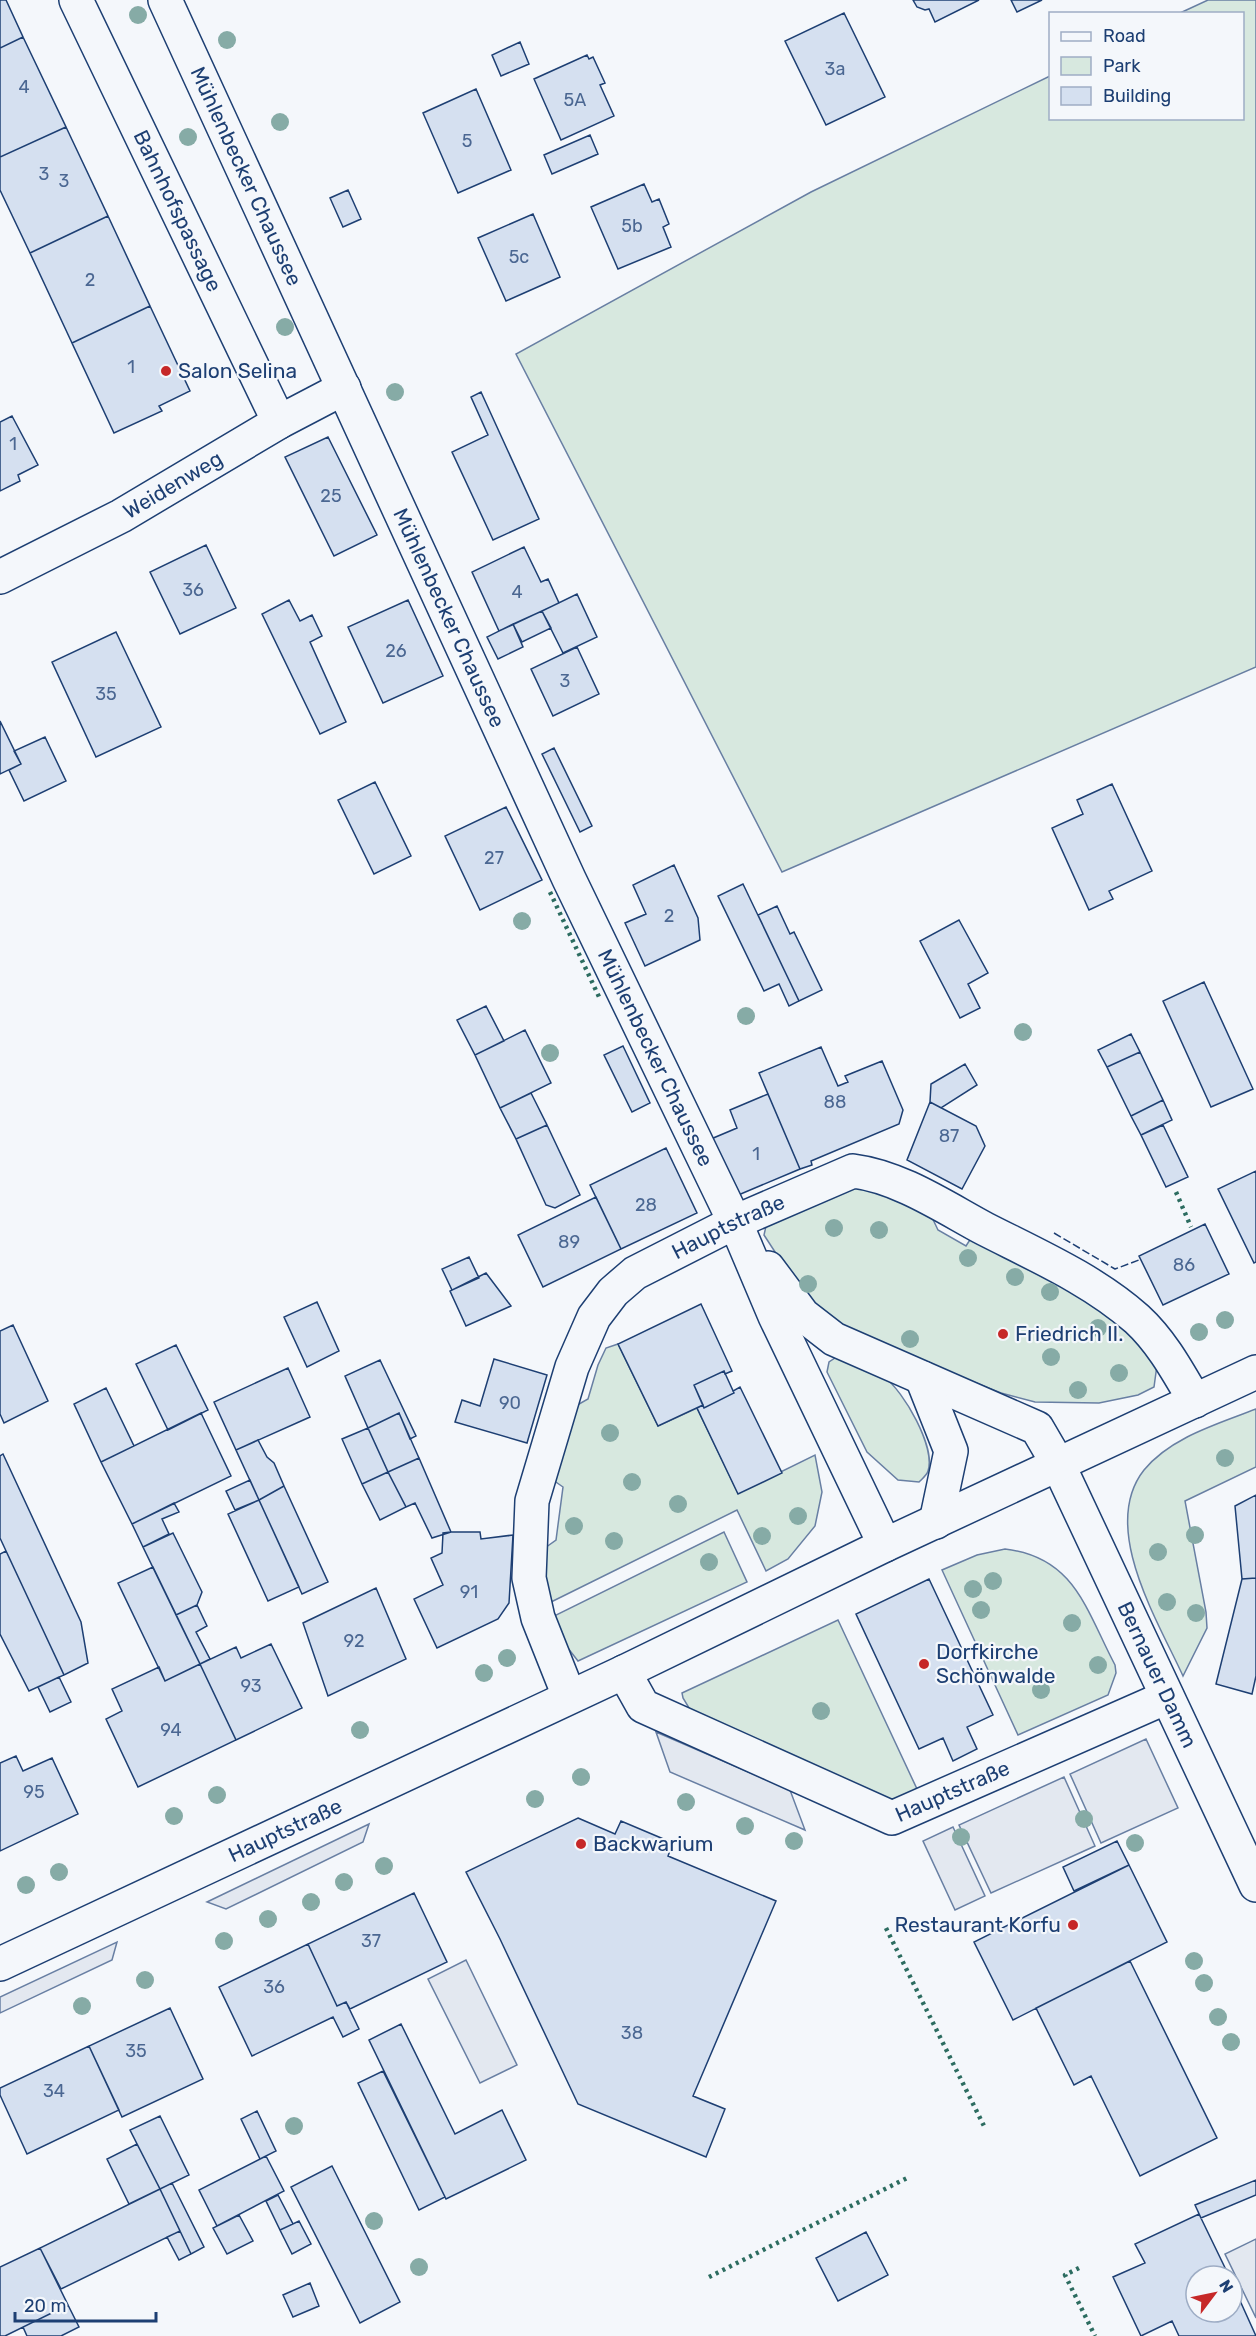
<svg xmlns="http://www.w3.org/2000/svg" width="1256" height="2336" viewBox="0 0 1256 2336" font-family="Rubik,sans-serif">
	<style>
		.green { fill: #d7e8df; stroke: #687fa3; stroke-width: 1.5 }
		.parking { fill: #e3e8f0; stroke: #687fa3; stroke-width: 1.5 }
		.building { fill: #d5e0f0; stroke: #1d3f73; stroke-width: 1.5 }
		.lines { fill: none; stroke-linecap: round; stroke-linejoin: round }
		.minor-casing { stroke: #1d3f73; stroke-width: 36 }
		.major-casing { stroke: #1d3f73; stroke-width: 36 }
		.minor { stroke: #f4f7fb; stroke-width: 33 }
		.major { stroke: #f4f7fb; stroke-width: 33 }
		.hedge { stroke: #2c6c60; stroke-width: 4.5; stroke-dasharray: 3 4.5; stroke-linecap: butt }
		.fence { stroke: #1d3f73; stroke-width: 1.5; stroke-dasharray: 8 3; stroke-linecap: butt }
		.tree { fill: #86aba6 }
		.poi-dot { fill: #c62828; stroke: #f4f7fb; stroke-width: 2 }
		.labels { text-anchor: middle; stroke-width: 4.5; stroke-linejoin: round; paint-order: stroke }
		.number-label { font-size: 18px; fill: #4b6792 }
		.street-label { font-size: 21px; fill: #1d3f73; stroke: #f4f7fb }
		.poi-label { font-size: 21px; fill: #1d3f73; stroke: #f4f7fb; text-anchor: start }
	</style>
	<rect width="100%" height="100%" fill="#f4f7fb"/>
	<path class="green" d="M1208 0H1256V667L782 872 516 354 811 192 1050 76V118H1242V14L1180 13Z
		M859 1181 929 1211 938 1230 966 1246 975 1232 1102 1297 1157 1365 1154 1387 1138 1395 1099 1403 1035 1402 1001 1393 841 1329 807 1301 764 1235 766 1226Z
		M618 1344 658 1426 697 1408 738 1493 815 1455 822 1492 815 1526 788 1559 766 1571 737 1510 547 1604 542 1550 556 1540 563 1487 553 1480 572 1408 588 1399 598 1365 606 1348Z
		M838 1356C852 1363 871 1368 884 1377 904 1391 936 1448 928 1471 927 1475 922 1479 919 1482L898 1480 867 1452 827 1372 829 1362Z
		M1256 1409V1467L1185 1501 1206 1612 1207 1628 1183 1676C1158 1621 1099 1527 1144 1470 1171 1437 1218 1424 1256 1409Z
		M724 1532 747 1582 578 1661 560 1638 552 1617Z
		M1005 1549C1075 1557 1086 1610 1115 1665L1116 1673 1108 1695 1018 1735 942 1570 977 1555Z
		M838 1620 917 1789 888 1803 692 1713 683 1698 682 1693Z"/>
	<path class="parking" d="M656 1732 790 1790 805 1830 670 1772Z
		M1146 1739 1178 1808 1101 1843 1070 1774Z
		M1064 1777 1095 1846 991 1893 959 1825Z
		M369 1824 363 1842 226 1909 207 1902Z
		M953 1827 985 1896 955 1910 923 1841Z
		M117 1942 112 1960 0 2013V1997Z
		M466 1960 517 2065 480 2083 428 1979Z
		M1256 2239V2318L1225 2254Z"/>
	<path class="building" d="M0 0H6L23 37 0 48Z
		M913 0H979L935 22 929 9 925 10 917 7Z
		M1011 0H1042L1017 12Z
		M844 13 885 97 826 125 785 41Z
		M23 37 66 127 0 157V48Z
		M520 42 529 64 501 76 492 55Z
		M587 55 589 59 593 57 605 83 600 85 614 116 561 140 534 79Z
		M476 89 511 170 458 193 423 113Z
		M66 127 108 216 30 253 0 190V157Z
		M590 135 598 154 552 174 544 155Z
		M644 184 652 202 659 199 669 224 663 227 671 247 618 269 591 207Z
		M348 190 361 219 343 227 330 198Z
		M533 214 560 277 506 301 478 238Z
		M108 216 150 306 72 343 30 253Z
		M150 306 190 391 159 406 162 411 114 433 72 343Z
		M481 392 539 519 493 540 452 452 488 435 471 397Z
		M12 416 38 465 18 475 20 481 0 491V422Z
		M328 437 377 535 334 556 285 457Z
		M206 545 236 608 180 634 150 572Z
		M524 547 541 582 548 579 559 603 499 631 472 572Z
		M577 594 597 637 563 653 542 611Z
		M289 600 300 621 312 615 322 636 310 642 346 722 320 734 262 614Z
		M408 600 443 676 383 703 348 627Z
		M542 611 551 628 522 642 513 624Z
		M513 624 523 647 498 659 487 637Z
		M116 632 161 727 96 757 52 662Z
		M577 647 599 694 553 716 531 669Z
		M0 721 21 764 0 774Z
		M45 737 66 781 24 801 9 770 21 764 14 751Z
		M554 748 592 826 580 832 542 754Z
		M375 782 411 856 374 874 338 800Z
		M1112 784 1152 871 1109 891 1113 899 1089 910 1052 828 1083 814 1077 800Z
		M506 807 542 880 480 910 445 836Z
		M674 865 698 918 700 940 645 966 625 923 646 914 633 885Z
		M743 884 799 1001 789 1006 779 984 764 991 718 896Z
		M777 906 790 934 794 932 822 990 799 1001 758 915Z
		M959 920 988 973 968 984 980 1008 960 1018 920 941Z
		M1204 982 1253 1089 1211 1107 1163 1001Z
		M486 1006 504 1041 475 1055 457 1020Z
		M525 1030 551 1083 500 1108 475 1055Z
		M1131 1034 1140 1052 1107 1067 1098 1050Z
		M623 1046 650 1103 632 1112 604 1055Z
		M821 1047 838 1086 848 1082 845 1076 882 1061 903 1110 899 1124 811 1161 812 1165 800 1169 759 1073Z
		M1140 1052 1163 1100 1131 1116 1107 1067Z
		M965 1064 977 1085 941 1108 930 1102 931 1084Z
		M531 1093 547 1125 516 1139 500 1108Z
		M768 1094 800 1169 736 1196 711 1139 737 1128 730 1110Z
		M1163 1100 1172 1120 1141 1135 1131 1116Z
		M930 1102 976 1126 985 1146 962 1189 907 1160Z
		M547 1125 580 1195 555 1208 546 1205 516 1139Z
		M1163 1125 1188 1177 1166 1187 1141 1135Z
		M666 1148 697 1213 621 1249 590 1185Z
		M1256 1171V1262L1254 1263 1218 1189Z
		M596 1197 621 1249 543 1287 518 1235Z
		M1205 1224 1229 1274 1163 1305 1139 1256Z
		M469 1257 479 1278 452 1290 442 1269Z
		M486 1273 511 1306 466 1326 450 1291Z
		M317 1302 339 1351 307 1367 284 1317Z
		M701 1304 732 1371 725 1374 724 1371 694 1385 703 1405 658 1426 618 1344Z
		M13 1325 48 1401 4 1423 0 1414V1331Z
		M176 1345 208 1410 168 1430 136 1364Z
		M494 1359 547 1375 527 1443 455 1422 462 1400 480 1406Z
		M380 1360 416 1436 410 1439 399 1413 368 1428 345 1376Z
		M288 1368 310 1417 236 1450 214 1402Z
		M724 1371 734 1393 704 1408 694 1385Z
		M740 1387 782 1473 738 1494 697 1408 703 1405 704 1408 734 1393 733 1391Z
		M106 1388 134 1446 101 1462 74 1404Z
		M201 1413 231 1476 132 1524 101 1462Z
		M399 1413 419 1458 388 1472 368 1428Z
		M368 1428 388 1472 362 1484 342 1439Z
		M258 1440 267 1457 274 1463 284 1486 259 1500 236 1450Z
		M3 1454 81 1622 88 1663 64 1675 0 1538V1456Z
		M419 1458 451 1532 432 1538 415 1503 406 1507 388 1472Z
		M388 1472 406 1507 380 1520 362 1484Z
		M250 1480 259 1500 235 1510 226 1491Z
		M284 1486 328 1582 302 1594 259 1500Z
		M1256 1495V1578L1242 1579 1235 1506Z
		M259 1500 299 1587 268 1601 228 1514Z
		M174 1503 179 1512 162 1519 169 1534 143 1547 132 1524Z
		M451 1532H480L481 1539 513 1535 509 1603 498 1619 437 1648 414 1599 443 1585 431 1558 442 1553 443 1533Z
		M173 1533 202 1592 197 1605 176 1615 143 1547Z
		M6 1551 64 1675 29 1691 0 1634V1554Z
		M153 1567 200 1664 165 1681 118 1583Z
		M1256 1578V1676L1252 1694 1216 1684 1242 1579Z
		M929 1579 993 1715 967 1727 977 1749 953 1761 943 1738 919 1749 856 1614Z
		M376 1588 406 1659 328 1696 303 1623Z
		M197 1605 207 1626 196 1632 210 1659 200 1664 176 1615Z
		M271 1644 302 1708 236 1740 200 1664 236 1647 241 1658Z
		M200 1664 236 1740 138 1787 106 1719 122 1711 112 1689 159 1667 165 1681Z
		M59 1677 71 1702 50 1712 38 1687Z
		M16 1756 23 1771 52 1758 78 1814 0 1851V1763Z
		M578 1818 615 1834 621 1821 673 1843 668 1856 776 1901 693 2096 725 2109 706 2157 578 2104 500 1939 466 1872Z
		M1117 1841 1129 1865 1074 1891 1063 1867Z
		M1129 1865 1167 1942 1013 2020 974 1942Z
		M414 1893 447 1962 350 2009 346 2002 337 2006 308 1944Z
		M308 1944 337 2006 346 2002 359 2029 343 2037 333 2017 252 2056 219 1987Z
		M1130 1961 1217 2138 1140 2176 1091 2076 1074 2085 1036 2008Z
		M170 2008 203 2079 122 2117 89 2046Z
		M401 2024 455 2134 502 2110 526 2160 446 2199 369 2040Z
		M89 2046 119 2110 27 2154 0 2095V2088Z
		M383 2071 445 2197 419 2210 358 2083Z
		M257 2111 276 2151 260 2159 241 2119Z
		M160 2116 189 2175 160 2189 130 2130Z
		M137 2144 160 2189 129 2204 107 2159Z
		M266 2156 284 2191 217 2226 199 2190Z
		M332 2166 400 2302 360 2323 291 2187Z
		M1256 2180V2195L1201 2218 1195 2205Z
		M172 2183 204 2247 191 2254 160 2189Z
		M160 2189 180 2231 61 2289 40 2248Z
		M278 2195 293 2224 280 2230 266 2201Z
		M1199 2214 1229 2276H1196V2312H1232V2283L1256 2336H1179L1172 2321 1141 2336 1113 2277 1145 2263 1135 2244Z
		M239 2215 253 2241 227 2254 213 2228Z
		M299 2221 311 2244 292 2254 280 2230Z
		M180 2231 191 2254 179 2260 167 2237Z
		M866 2232 888 2275 838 2301 816 2258Z
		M40 2248 68 2305 5 2336H0V2267Z
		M310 2283 319 2306 293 2317 283 2295Z
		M68 2305 79 2327 61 2336H27L23 2327Z"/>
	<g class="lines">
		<defs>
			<g id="minor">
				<path id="s1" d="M76 0 279 422"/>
				<path id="s2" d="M0 577 121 516 279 422 344 388"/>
				<path id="s3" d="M624 1672 643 1706 892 1818 1167 1697"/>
				<path id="s4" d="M569 1696 538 1618 529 1578 532 1501 572 1367 594 1317 613 1292 635 1273 735 1222 853 1171C900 1177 944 1207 985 1229 1038 1256 1093 1280 1137 1319 1162 1342 1178 1372 1195 1401"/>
			</g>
			<g id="major">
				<path id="s5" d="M165 0 569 879 739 1231 775 1316 885 1545"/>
				<path id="s6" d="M768 1268 803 1315 834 1339 1037 1428 1058 1464 1256 1885"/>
				<path d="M922 1378 951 1451 936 1522"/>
				<path id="s7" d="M0 1964 624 1672 885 1545 1256 1372"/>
			</g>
		</defs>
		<use href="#minor" class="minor-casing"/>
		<use href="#major" class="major-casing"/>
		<use href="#minor" class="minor"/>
		<use href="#major" class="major"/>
		<path class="hedge" d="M550 892 600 999
			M1176 1192 1191 1227
			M886 1928 984 2126
			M1079 2268 1065 2275 1095 2336
			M709 2277 909 2177"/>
		<path class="fence" d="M1054 1233 1115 1269 1139 1260"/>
	</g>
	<g class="tree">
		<circle cx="138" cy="15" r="9"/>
		<circle cx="227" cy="40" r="9"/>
		<circle cx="280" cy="122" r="9"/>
		<circle cx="188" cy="137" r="9"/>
		<circle cx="285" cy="327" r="9"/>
		<circle cx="395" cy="392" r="9"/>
		<circle cx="522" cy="921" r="9"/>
		<circle cx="746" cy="1016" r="9"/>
		<circle cx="1023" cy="1032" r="9"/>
		<circle cx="550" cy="1053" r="9"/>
		<circle cx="834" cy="1228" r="9"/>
		<circle cx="879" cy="1230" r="9"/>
		<circle cx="968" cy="1258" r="9"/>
		<circle cx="1015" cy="1277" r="9"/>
		<circle cx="808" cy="1284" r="9"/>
		<circle cx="1050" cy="1292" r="9"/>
		<circle cx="1225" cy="1320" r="9"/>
		<circle cx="1098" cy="1328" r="9"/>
		<circle cx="1199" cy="1332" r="9"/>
		<circle cx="910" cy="1339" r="9"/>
		<circle cx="1051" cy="1357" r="9"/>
		<circle cx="1119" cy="1373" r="9"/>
		<circle cx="1078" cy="1390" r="9"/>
		<circle cx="610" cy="1433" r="9"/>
		<circle cx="1225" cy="1458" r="9"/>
		<circle cx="632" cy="1482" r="9"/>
		<circle cx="678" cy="1504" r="9"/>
		<circle cx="798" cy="1516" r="9"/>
		<circle cx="574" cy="1526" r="9"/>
		<circle cx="1195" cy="1535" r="9"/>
		<circle cx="762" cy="1536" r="9"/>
		<circle cx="614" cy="1541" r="9"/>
		<circle cx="1158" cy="1552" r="9"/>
		<circle cx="709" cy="1562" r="9"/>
		<circle cx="993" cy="1581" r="9"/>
		<circle cx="973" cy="1589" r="9"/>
		<circle cx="1167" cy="1602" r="9"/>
		<circle cx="981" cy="1610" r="9"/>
		<circle cx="1196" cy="1613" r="9"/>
		<circle cx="1072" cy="1623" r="9"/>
		<circle cx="507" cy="1658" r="9"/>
		<circle cx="1098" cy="1665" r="9"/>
		<circle cx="484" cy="1673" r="9"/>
		<circle cx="1041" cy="1690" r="9"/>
		<circle cx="821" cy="1711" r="9"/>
		<circle cx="360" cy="1730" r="9"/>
		<circle cx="581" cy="1777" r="9"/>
		<circle cx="217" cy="1795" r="9"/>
		<circle cx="535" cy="1799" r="9"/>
		<circle cx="686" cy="1802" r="9"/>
		<circle cx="174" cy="1816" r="9"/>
		<circle cx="1084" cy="1819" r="9"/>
		<circle cx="745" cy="1826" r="9"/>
		<circle cx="961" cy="1837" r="9"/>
		<circle cx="794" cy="1841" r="9"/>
		<circle cx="1135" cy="1843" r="9"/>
		<circle cx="384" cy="1866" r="9"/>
		<circle cx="59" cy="1872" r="9"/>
		<circle cx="344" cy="1882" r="9"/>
		<circle cx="26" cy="1885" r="9"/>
		<circle cx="311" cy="1902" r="9"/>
		<circle cx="268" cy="1919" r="9"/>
		<circle cx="224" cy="1941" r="9"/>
		<circle cx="1194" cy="1961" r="9"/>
		<circle cx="145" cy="1980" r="9"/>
		<circle cx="1204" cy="1983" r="9"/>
		<circle cx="82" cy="2006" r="9"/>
		<circle cx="1218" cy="2017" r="9"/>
		<circle cx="1231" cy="2042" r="9"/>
		<circle cx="294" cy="2126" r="9"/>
		<circle cx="374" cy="2221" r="9"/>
		<circle cx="419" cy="2267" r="9"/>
	</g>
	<g class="poi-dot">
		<circle cx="166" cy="371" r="6"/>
		<circle cx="1003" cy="1334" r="6"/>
		<circle cx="924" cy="1664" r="6"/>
		<circle cx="581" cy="1844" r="6"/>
		<circle cx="1073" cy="1925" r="6"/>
	</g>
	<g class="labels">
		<g class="number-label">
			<text x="835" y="75">3a</text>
			<text x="24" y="93">4</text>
			<text x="575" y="106">5A</text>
			<text x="467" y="147">5</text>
			<text x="44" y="180">3</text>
			<text x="64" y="187">3</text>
			<text x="632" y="232">5b</text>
			<text x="519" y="263">5c</text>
			<text x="90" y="286">2</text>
			<text x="131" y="373">1</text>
			<text x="13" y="450">1</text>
			<text x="331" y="502">25</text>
			<text x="193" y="596">36</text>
			<text x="517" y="598">4</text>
			<text x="396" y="657">26</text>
			<text x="565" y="687">3</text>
			<text x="106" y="700">35</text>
			<text x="494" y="864">27</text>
			<text x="669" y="922">2</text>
			<text x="835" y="1108">88</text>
			<text x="949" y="1142">87</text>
			<text x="756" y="1160">1</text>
			<text x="646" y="1211">28</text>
			<text x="569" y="1248">89</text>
			<text x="1184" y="1271">86</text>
			<text x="510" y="1409">90</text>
			<text x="469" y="1598">91</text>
			<text x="354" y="1647">92</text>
			<text x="251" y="1692">93</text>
			<text x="171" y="1736">94</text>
			<text x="34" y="1798">95</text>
			<text x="371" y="1947">37</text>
			<text x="274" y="1993">36</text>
			<text x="632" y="2039">38</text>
			<text x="136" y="2057">35</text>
			<text x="54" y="2097">34</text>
		</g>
		<g class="street-label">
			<text dy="7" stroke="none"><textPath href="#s5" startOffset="194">Mühlenbecker Chaussee</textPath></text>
			<text dy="7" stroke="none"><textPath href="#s1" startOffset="234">Bahnhofspassage</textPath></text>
			<text dy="7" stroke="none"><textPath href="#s2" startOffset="196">Weidenweg</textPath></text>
			<text dy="7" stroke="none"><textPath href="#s5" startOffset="680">Mühlenbecker Chaussee</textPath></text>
			<text dy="7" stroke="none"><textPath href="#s5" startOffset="1166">Mühlenbecker Chaussee</textPath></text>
			<text dy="7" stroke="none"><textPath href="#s4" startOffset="561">Hauptstraße</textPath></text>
			<text dy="7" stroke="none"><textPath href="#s6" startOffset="594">Bernauer Damm</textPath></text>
			<text dy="7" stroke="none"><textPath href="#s3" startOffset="378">Hauptstraße</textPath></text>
			<text dy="7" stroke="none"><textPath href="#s7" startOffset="315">Hauptstraße</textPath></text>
		</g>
		<g class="poi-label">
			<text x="178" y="378">Salon Selina</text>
			<text x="1015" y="1341">Friedrich II.</text>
			<text x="936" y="1659">Dorfkirche<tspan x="936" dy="24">Schönwalde</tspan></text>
			<text x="593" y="1851">Backwarium</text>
			<text x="1061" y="1932" text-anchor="end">Restaurant Korfu</text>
		</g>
	</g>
	<rect x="1049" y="12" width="195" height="108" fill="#f4f7fb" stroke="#9eadc5" stroke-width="1.5"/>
	<rect x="1061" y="32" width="30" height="9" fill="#f4f7fb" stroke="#9eadc5" stroke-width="1.5"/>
	<text x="1103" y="42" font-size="18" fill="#1d3f73">Road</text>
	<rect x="1061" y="57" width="30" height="18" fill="#d7e8df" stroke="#9eadc5" stroke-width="1.5"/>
	<text x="1103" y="72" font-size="18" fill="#1d3f73">Park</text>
	<rect x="1061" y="87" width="30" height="18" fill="#d5e0f0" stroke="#9eadc5" stroke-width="1.5"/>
	<text x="1103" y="102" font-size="18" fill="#1d3f73">Building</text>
	<g transform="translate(1214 2294) rotate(58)"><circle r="28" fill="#f4f7fb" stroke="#9eadc5" stroke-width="1.5"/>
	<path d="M0-4.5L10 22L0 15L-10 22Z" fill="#c62828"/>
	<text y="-9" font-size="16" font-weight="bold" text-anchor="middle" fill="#1d3f73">N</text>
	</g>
	<path d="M15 2312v9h141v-9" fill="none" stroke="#1d3f73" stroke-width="3"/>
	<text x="24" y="2312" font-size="18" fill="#1d3f73" stroke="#f4f7fb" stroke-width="4.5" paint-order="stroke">20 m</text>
</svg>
